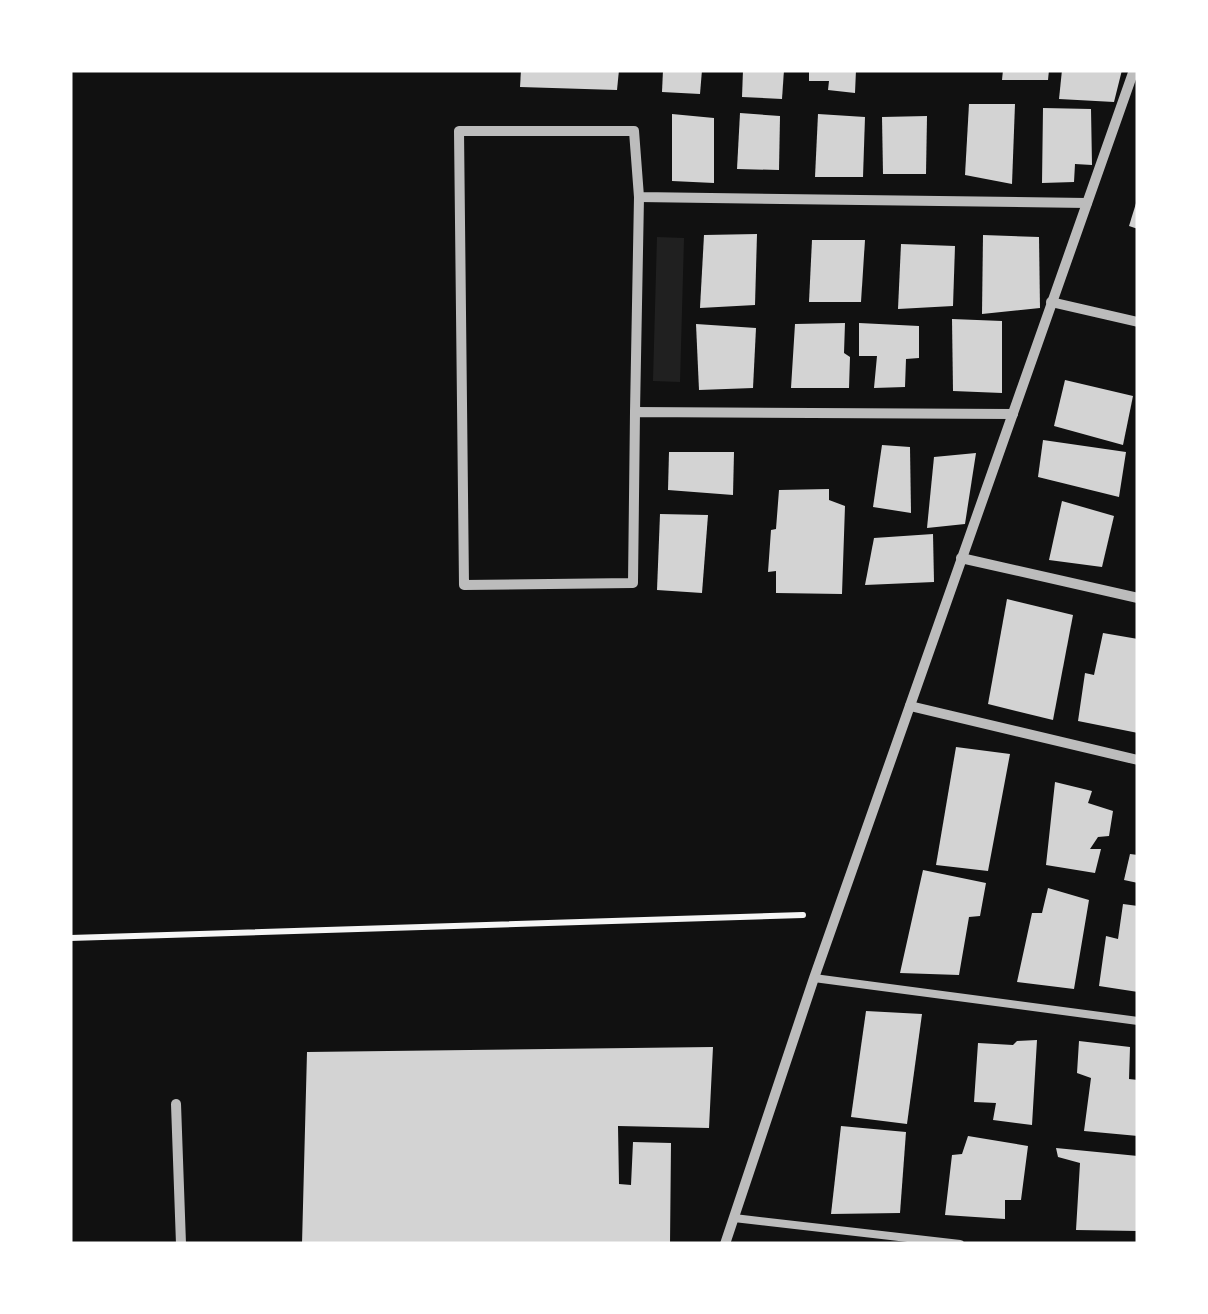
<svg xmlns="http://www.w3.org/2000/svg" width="1208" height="1314" font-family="Montserrat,sans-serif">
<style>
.green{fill:#202020}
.building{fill:#d3d3d3}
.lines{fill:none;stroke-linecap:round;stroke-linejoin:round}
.path{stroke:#f5f5f5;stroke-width:6}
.service{stroke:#bcbcbc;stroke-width:8}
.minor{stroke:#bcbcbc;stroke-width:10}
</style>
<rect width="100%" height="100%" fill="#111"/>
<path class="green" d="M657,237l27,1 -4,144 -27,-1z"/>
<g class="building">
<path d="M521,70h98l-2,20 -97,-3z"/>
<path d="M663,70h39l-2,24 -38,-2z"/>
<path d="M743,70h41l-2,29 -40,-2z"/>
<path d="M809,70h47l-1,23 -27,-3 1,-9h-20z"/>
<path d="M1003,70h46l-1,10h-46z"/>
<path d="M1062,70h60l-8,32 -55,-3z"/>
<path d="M969,104h46l-3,80 -47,-9z"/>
<path d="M1043,108l48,1 1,56 -17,-1 -1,18 -32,1z"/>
<path d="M740,113l40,3 -1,54 -42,-1z"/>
<path d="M672,114l42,4v65l-42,-2z"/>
<path d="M818,114l47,3 -2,60h-48z"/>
<path d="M927,116l-1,58h-43l-1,-57z"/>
<path d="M1137,200h1v29l-9,-3z"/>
<path d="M757,234l-2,71 -55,3 4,-73z"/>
<path d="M983,235l56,2 1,71 -58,6z"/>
<path d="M812,240h53l-4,62h-52z"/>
<path d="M901,244l54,2 -2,60 -55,3z"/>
<path d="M952,319l50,2v72l-49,-2z"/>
<path d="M845,323l-1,30 6,4 -1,31h-58l4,-64z"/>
<path d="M859,323l60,3v32l-13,1 -1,28 -31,1 3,-32h-18z"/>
<path d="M696,324l60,4 -3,60 -54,2z"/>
<path d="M1065,380l68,16 -10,49 -69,-19z"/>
<path d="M1043,440l83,12 -7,45 -81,-20z"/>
<path d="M882,445l28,2 1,66 -38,-6z"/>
<path d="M669,452h65l-1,43 -65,-5z"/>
<path d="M976,453l-11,71 -38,4 7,-71z"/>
<path d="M829,489v11l16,6 -3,88 -66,-1v-22l-8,1 3,-42 5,-1 3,-39z"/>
<path d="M1062,501l52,15 -12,51 -53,-7z"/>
<path d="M660,514l48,1 -6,78 -45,-3z"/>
<path d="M933,534l1,48 -69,3 9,-47z"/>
<path d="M1007,599l66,16 -20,105 -65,-16z"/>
<path d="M1103,633l35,6v94l-60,-12 7,-48 9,2z"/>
<path d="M956,747l54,7 -22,117 -52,-6z"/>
<path d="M1055,782l37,9 -4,12 25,8 -4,25 -11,1 -8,12h11l-6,24 -49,-8z"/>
<path d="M1130,854l8,1v28l-14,-3z"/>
<path d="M923,870l63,13 -6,33 -11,1 -10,58 -59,-2z"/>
<path d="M1048,888l41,12 -15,89 -57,-7 15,-69h10z"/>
<path d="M1123,904l15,2v86l-39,-6 7,-50 12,3z"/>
<path d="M866,1011l56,3 -15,110 -56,-7z"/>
<path d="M1037,1040l-5,85 -39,-5 3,-17 -22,-1 4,-59 35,2 4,-4z"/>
<path d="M1079,1041l51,6 -1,32 9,1v56l-54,-5 7,-53 -14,-5z"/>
<path d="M713,1047l-4,81 -91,-2 1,58 12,1 2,-43 38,1 -1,101h-368l5,-192z"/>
<path d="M841,1126l65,6 -6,81 -69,1z"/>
<path d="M968,1136l60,10 -7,54h-16v19l-60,-4 7,-60 10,-1z"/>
<path d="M1056,1148l82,8v75l-62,-1 4,-67 -22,-6z"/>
</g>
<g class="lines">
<path class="path" d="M70,938l733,-23"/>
<g class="service">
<path d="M814,978l324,43"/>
<path d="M734,1218l226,26"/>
</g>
<g class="minor">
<path d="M1051,302l87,20"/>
<path d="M635,412l4,-215"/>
<path d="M1013,414l-378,-2 -2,171 -169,2 -5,-454h175l5,66 448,6"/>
<path d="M961,558l177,40"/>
<path d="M910,706l228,54"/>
<path d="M176,1104l5,140"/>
<path d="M725,1244l89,-266 320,-908"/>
</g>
</g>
<rect width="1208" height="1314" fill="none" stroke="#ffffff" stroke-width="145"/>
</svg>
